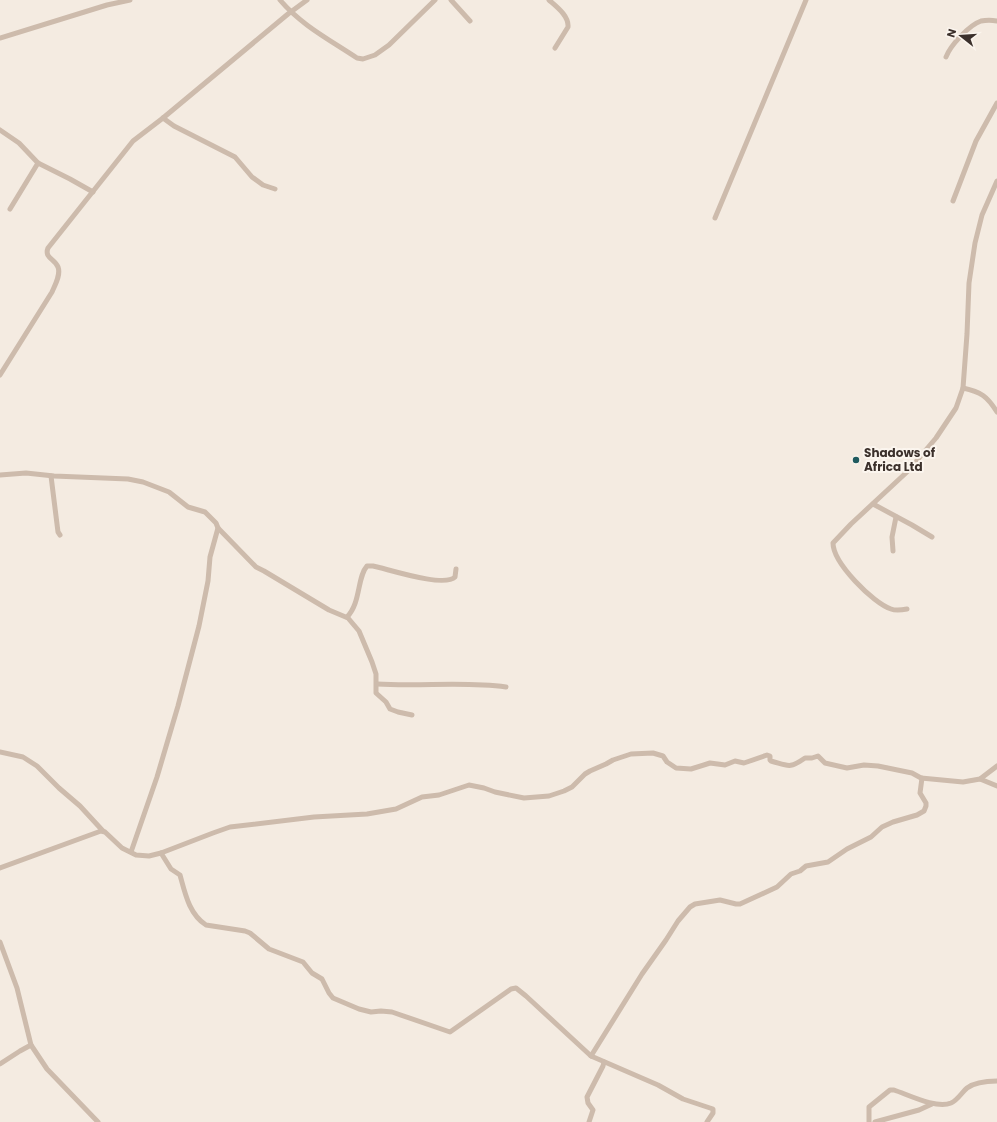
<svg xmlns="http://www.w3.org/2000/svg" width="997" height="1122" font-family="Poppins,sans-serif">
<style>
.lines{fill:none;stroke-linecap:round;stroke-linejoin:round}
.street{stroke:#cdbbac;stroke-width:5}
.poi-dot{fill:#1f5a5e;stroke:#fbf5ee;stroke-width:1.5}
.labels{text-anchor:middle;stroke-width:4;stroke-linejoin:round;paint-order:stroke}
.poi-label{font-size:12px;font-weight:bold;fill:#3b302b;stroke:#fbf5ee;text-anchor:start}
</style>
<rect width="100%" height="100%" fill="#f4ebe1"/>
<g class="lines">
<g class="street">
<path d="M280,0c21,25 50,40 77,58l6,1 12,-4 14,-10 46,-45"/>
<path d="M451,0l19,21"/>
<path d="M549,0c8,7 20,16 19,27l-13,21"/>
<path d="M0,38l107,-33 23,-5"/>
<path d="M946,57c4,-11 23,-32 35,-36 5,-1 11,-1 16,0"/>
<path d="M163,118l11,8 61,31 17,20 11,8 12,4"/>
<path d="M0,130l19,13 19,20 32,16 23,13"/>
<path d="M953,201l23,-60 21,-38"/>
<path d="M10,209l28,-46"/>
<path d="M715,218l91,-218"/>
<path d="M0,375l52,-83c3,-7 9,-17 6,-25 -3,-8 -14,-9 -10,-19l85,-107 30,-23 125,-104 19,-14"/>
<path d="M963,388c18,4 24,8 34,24"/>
<path d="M0,475l26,-2 28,3 74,3 15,3 26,10 19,15 17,5 11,11 2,5 38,39 8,4 65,39 19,8 11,13 13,31 4,12v19l10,9 4,7 8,3 14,3"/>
<path d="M51,476l7,56 2,3"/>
<path d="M873,504l39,21 20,12"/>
<path d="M893,551l-1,-14 4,-20"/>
<path d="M907,609c-5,1 -11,2 -16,0 -18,-6 -58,-46 -58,-66l18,-19 57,-53 28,-33 20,-30 7,-20 4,-54 2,-51 6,-40 7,-28 15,-34"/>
<path d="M347,617c14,-14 10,-40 20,-51h6c15,3 71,22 82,11l1,-8"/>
<path d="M377,684c43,3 86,-3 129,3"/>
<path d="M0,752l23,5 14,9 22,22 21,18 23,25"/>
<path d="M980,779l17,7"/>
<path d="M131,852l26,-75 21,-71 21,-80 9,-45 2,-24 8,-29"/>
<path d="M161,853l10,16 9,6c5,18 9,39 26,50l39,6 5,2 19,16 34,13 9,11 10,6 7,14 4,5 26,11 12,3 10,-1 11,1 58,20 61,-43 5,-1 10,8 65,60 67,29 25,14 30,10v4l-6,9"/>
<path d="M0,868l101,-37 4,1 17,16 14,7 13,1 12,-3 52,-20 17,-6 84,-10 53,-3 29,-5 26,-12 17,-2 30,-10 15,3 11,4 29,6 25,-2 15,-5 8,-4 13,-13 5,-3 16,-7 7,-4 18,-6 22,-1 10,3 4,6 9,6 15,1 19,-6 15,2 10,-4 9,2 23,-8 3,1v4l1,1c18,5 18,8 34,-3h7l6,-2 7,7 22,5 17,-3 14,1 34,7 9,5 42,4 17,-3 17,-13"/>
<path d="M0,942l17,46 14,57 16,24 51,53"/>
<path d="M591,1056l51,-82 24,-34 12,-19 12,-14 5,-3 25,-4 16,4h4l37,-17 14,-13 9,-3 6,-5 22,-4 19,-13 24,-12 11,-10 11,-5 24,-7 7,-4 2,-5v-3l-6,-10 2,-15"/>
<path d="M0,1064l20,-13 11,-6"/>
<path d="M589,1122l4,-12 -5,-7 -1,-6 16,-31 1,-4"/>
<path d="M869,1122v-15l21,-17h4c15,5 42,19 57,13 7,-3 11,-11 16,-15 8,-6 21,-7 30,-7"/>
<path d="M875,1122l44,-12 13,-6"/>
</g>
</g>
<circle class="poi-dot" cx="856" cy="460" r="4"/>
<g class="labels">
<g class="poi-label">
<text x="864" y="457">Shadows of<tspan x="864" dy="14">Africa Ltd</tspan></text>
</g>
</g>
<g transform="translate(961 36) rotate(287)" stroke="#fbf5ee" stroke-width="3" paint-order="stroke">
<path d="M0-3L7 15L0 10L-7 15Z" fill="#3b302b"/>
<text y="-6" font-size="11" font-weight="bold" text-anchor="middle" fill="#3b302b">N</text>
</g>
</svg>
